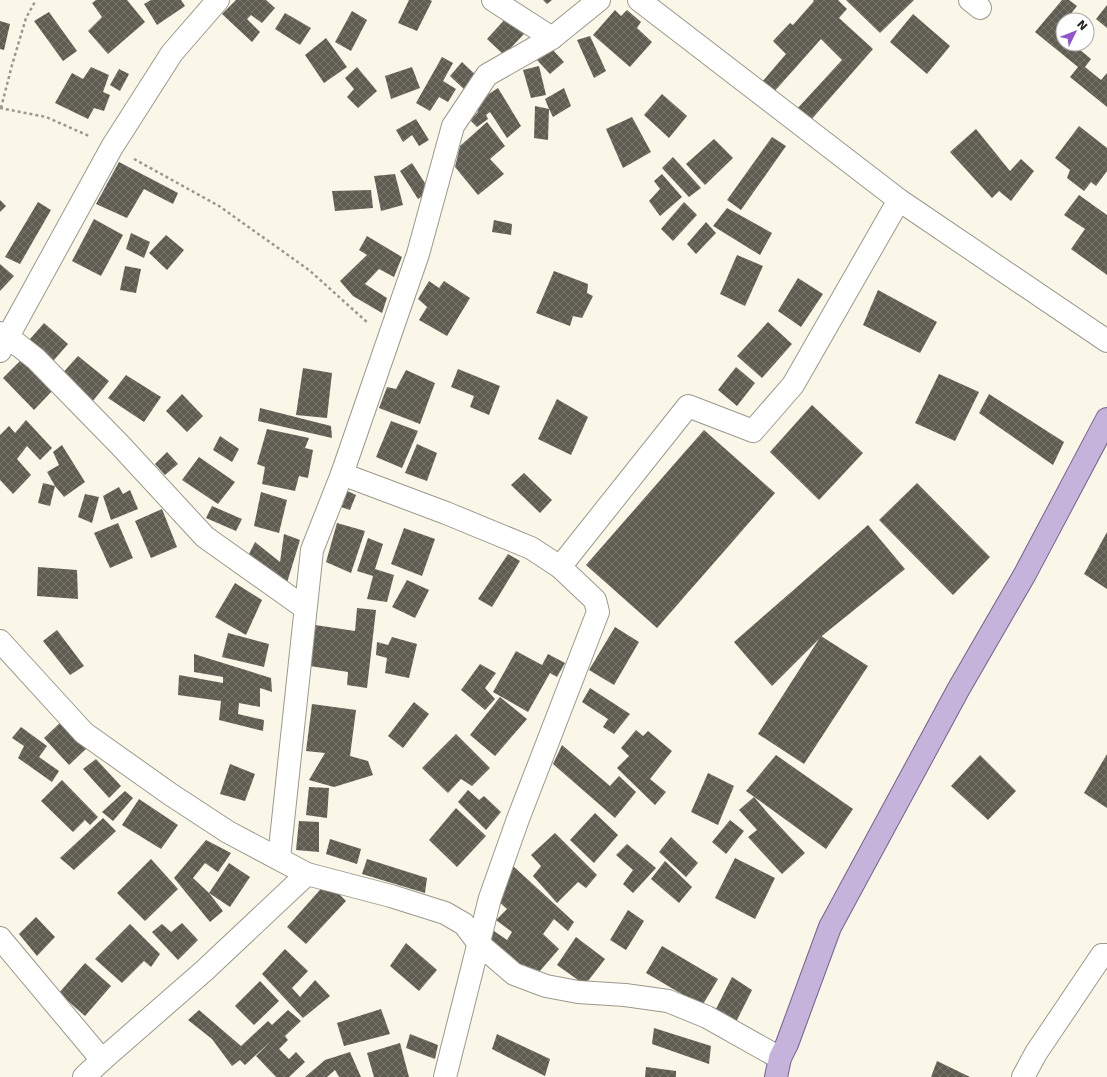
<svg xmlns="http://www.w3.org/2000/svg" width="1107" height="1077" font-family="'DejaVu Sans',sans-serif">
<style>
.building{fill:url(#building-cross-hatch)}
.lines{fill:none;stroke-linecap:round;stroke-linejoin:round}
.minor-casing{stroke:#9b998c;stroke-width:24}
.major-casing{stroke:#74608b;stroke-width:24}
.path{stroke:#9a988e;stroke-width:2.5;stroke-dasharray:3 3;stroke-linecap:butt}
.minor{stroke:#fff;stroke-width:22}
.major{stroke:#c5b3dc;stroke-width:22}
</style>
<defs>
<pattern id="building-cross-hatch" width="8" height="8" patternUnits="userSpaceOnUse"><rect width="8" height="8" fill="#5f5d51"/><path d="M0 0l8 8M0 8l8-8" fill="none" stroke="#77756c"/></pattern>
</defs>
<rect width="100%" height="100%" fill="#faf7e9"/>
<g class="building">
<path d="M96,0h31l18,22 -37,32 -20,-23 14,-14 -10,-14z"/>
<path d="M151,0h30l4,6 -28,19 -13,-21z"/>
<path d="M236,0h30l9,8 -13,15 -11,-8 -4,4 13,13 -8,10 -30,-28z"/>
<path d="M409,0h21l2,1 -15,30 -19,-8z"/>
<path d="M543,0h9l-5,4z"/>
<path d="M813,0h25l9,9 -8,9 34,31 -63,72 -14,-11 46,-50 -21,-21 -48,54 -11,-11 24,-28 -13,-13 17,-18 3,2 21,-24z"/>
<path d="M846,0h68l-34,33z"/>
<path d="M1062,0h7l8,6 -11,14h-3v3l-6,8 6,5v8h10l18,15 -6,8 16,13 6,-7v34l-37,-30 8,-10 -43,-35z"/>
<path d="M1107,5v23l-11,-9z"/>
<path d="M615,10l6,6 6,-6 14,12 -4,6 15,14 -22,25 -37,-32z"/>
<path d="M352,11l15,9 -16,31 -16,-9z"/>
<path d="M49,12l28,39 -14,10 -29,-40z"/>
<path d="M285,13l26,15 -11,17 -25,-16z"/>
<path d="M913,14l37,32 -23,28 -37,-32z"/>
<path d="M506,18l18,16 -20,21 -17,-16z"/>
<path d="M0,21l10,3 -6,26 -4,-1z"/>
<path d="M590,36l16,35 -12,7 -17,-38z"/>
<path d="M326,38l21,29 -23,16 -19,-28z"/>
<path d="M551,48l13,14 -14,12 -13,-14z"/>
<path d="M442,57l11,6 -10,18 13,8 -8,13 -9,-5 -9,14 -14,-8z"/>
<path d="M462,62l17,16 -13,13 -16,-15z"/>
<path d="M539,66l7,29 -15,3 -8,-28z"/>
<path d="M91,67l18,8 -6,17 7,3 -6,16 -10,-3 -6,11 -33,-16 17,-30 11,6z"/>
<path d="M357,67l20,24 -19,17 -11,-11 7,-8 -9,-11z"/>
<path d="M412,67l8,21 -29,11 -6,-23z"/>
<path d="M119,69l10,5 -9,17 -10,-6z"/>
<path d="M498,88l23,38 -14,12 -17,-26 -4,3 2,4 -11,8 -7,-7 8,-8 -4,-7 10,-8z"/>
<path d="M564,88l7,18 -18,11 -4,-8 -1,31 -14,-2 1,-32 14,3 -4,-10z"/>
<path d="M662,94l25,22 -18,22 -25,-23z"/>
<path d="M632,117l19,35 -28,16 -17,-39z"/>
<path d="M416,119l13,21 -10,6 -7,-11 -9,7 -7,-12z"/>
<path d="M487,122l18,24 -15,13 14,15 -26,21 -23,-28 5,-21z"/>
<path d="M1079,126l28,22v23l-11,15 -5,-4 -7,9 -17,-13 3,-8 -15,-12z"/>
<path d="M976,129l34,42 11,-12 13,12 -23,30 -12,-10 -7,7 -42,-46z"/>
<path d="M772,137l14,9 -45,64 -14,-10z"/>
<path d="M714,139l19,19 -28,27 -19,-21z"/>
<path d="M673,157l28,31 -12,9 -27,-29z"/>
<path d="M119,162l59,31 -5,11 -29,-15 -17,29 -31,-14z"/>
<path d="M412,163l18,28 -12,8 -18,-28z"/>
<path d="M395,174l8,31 -22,6 -7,-35z"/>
<path d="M662,174l20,23 -22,19 -11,-15 11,-12 -6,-8z"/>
<path d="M371,190l2,18 -38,3 -3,-20z"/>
<path d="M1079,195l28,20v60l-36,-26 14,-20 -21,-14z"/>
<path d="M0,200l6,6 -6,6z"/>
<path d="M38,202l13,8 -31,54 -15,-7z"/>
<path d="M684,202l13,13 -24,26 -12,-12z"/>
<path d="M727,208l45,25 -12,22 -47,-29z"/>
<path d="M94,219l29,16 -22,41 -29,-15z"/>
<path d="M494,220l18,4 -1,11 -19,-3z"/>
<path d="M706,222l10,11 -20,21 -9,-10z"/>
<path d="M131,233l19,9 -6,16 -18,-9z"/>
<path d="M166,235l18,15 -17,20 -18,-17z"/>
<path d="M367,236l35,21 -8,20 -15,-8 -14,15 22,14 -5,15 -29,-17 -13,-15 27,-26 -8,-5z"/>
<path d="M737,255l26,11 -18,40 -25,-12z"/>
<path d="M0,264l14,12 -14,15z"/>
<path d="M125,266l16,3 -5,24 -16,-3z"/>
<path d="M554,271l34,13 -1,9 6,3 -11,22 -9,-2 -3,10 -34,-13z"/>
<path d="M798,278l25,16 -22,33 -23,-16z"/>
<path d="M429,281l10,7 5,-7 26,17 -23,38 -28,-16 8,-13 -9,-8z"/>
<path d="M878,290l59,32 -17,31 -57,-28z"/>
<path d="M768,322l24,22 -30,34 -25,-22z"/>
<path d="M44,323l24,21 -21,24 -24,-21z"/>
<path d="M78,356l31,25 -17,21 -32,-26z"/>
<path d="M23,358l31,31 -20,21 -31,-32z"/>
<path d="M736,367l19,16 -18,23 -19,-16z"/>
<path d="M303,368l29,5 -5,45 -31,-3z"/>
<path d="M458,369l42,17 -11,29 -19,-8 4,-11 -23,-9z"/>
<path d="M406,370l29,13 -15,41 -41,-16 8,-21 9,2z"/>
<path d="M939,374l40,18 -24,49 -40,-18z"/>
<path d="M126,375l35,22 -17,25 -36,-24z"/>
<path d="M182,394l21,22 -16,16 -21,-21z"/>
<path d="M989,394l75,48 -11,23 -74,-52z"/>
<path d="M557,399l31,18 -17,38 -33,-16z"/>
<path d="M812,405l51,48 -44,47 -49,-48z"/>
<path d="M260,408l71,18 1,12 -74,-17z"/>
<path d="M26,420l26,28 -12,12 -13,-14 -10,13 14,16 -18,19 -13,-14v-45l9,-9 6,7z"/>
<path d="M391,421l27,10 -16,37 -26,-11z"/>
<path d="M267,429l42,9 -4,10 8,2 -5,28 -9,-2 -4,15 -33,-7 3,-17 -8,-3z"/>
<path d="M704,430l71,63 -118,135 -71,-63z"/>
<path d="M220,436l19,13 -7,13 -19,-12z"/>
<path d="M417,444l20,9 -10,28 -22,-8z"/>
<path d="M62,445l23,37 -21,15 -9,-11 -8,-14 12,-7 -6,-13z"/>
<path d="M167,452l11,12 -13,11 -10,-11z"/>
<path d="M199,457l36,25 -17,22 -36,-24z"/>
<path d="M524,473l28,27 -12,13 -29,-28z"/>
<path d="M43,483l12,3 -5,20 -12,-3z"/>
<path d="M917,483l73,74 -37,38 -74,-75z"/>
<path d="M119,487l4,7 7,-4 8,19 -27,11 -8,-24z"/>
<path d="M343,489l13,6 -6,15 -12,-4z"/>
<path d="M261,492l26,8 -8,33 -25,-7z"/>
<path d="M85,494l14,3 -7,26 -14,-6z"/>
<path d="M212,506l30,13 -6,12 -30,-13z"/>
<path d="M162,509l15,38 -26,11 -16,-37z"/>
<path d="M118,523l15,35 -23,10 -16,-35z"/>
<path d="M337,523l28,8 -14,42 -25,-11z"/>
<path d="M868,525l37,44 -82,66 -51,51 -38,-44z"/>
<path d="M404,528l31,11 -13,37 -31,-12z"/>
<path d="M1107,532v57l-23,-15z"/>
<path d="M284,534l16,6 -14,46 -39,-28 8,-16 25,20z"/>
<path d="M368,538l15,6 -8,25 19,6 -7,27 -20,-3 6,-23 -16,-5z"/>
<path d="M508,554l12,7 -28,46 -14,-8z"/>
<path d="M38,567l39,3 1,29 -41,-3z"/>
<path d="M407,580l22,10 -14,28 -23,-11z"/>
<path d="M235,583l27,17 -16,35 -31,-18z"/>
<path d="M357,608l19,2 -9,78 -20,-3 1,-13 -38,-6 5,-41 40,6z"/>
<path d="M615,627l24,15 -25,43 -25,-15z"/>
<path d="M57,630l27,36 -14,9 -27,-34z"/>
<path d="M228,633l41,11 -5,23 -42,-10z"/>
<path d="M821,636l47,30 -64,98 -46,-30z"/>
<path d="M392,637l25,7 -8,34 -24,-5 2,-15 -11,-3 1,-13 11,3z"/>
<path d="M516,651l26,14 6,-11 17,9 -8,14 -7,-4 -22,39 -35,-20z"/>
<path d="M194,654l77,24 1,14 -12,-4v19l-21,-4 -1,11 26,6 -1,11 -44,-11 2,-19 -43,-6 1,-20 44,8v-6l-29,-5z"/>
<path d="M480,664l16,9 -11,15 10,11 -10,11 -24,-20z"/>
<path d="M590,688l40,26 -16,20 -11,-7 5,-8 -26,-17z"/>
<path d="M500,697l27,22 -32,37 -25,-21z"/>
<path d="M414,702l15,12 -26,34 -15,-12z"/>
<path d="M312,704l44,6 -6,46 18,5 5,14 -39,12 -25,-7 16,-27 -19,-2z"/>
<path d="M63,720l25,27 -19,18 -25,-27z"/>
<path d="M21,727l26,19 -8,11 20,14 -7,11 -34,-24 6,-12 -12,-8z"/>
<path d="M636,730l7,6 5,-5 24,20 -22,28 16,13 -11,13 -38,-37 12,-12 -8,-8z"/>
<path d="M456,734l34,34 -18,18 -11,-7 -13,14 -26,-25z"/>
<path d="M562,745l48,41 9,-10 17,16 -21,26 -62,-54z"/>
<path d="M1107,754v54l-23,-15z"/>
<path d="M776,755l77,54 -27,40 -80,-58z"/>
<path d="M980,755l36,36 -28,29 -37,-34z"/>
<path d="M96,759l25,27 -12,12 -26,-29z"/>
<path d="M230,764l25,10 -10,27 -25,-7z"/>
<path d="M708,773l26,13 -16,39 -27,-13z"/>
<path d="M62,780l36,37 -8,8 -5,-5 -12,12 -32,-31z"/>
<path d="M309,787l20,1 -2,30 -21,-3z"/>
<path d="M468,790l11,10 5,-4 17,16 -15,18 -28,-28z"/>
<path d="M125,791l8,7 -20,23 -11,-9z"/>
<path d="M754,797l17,20 34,36 -23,21 -34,-37 9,-7 -18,-20z"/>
<path d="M139,799l39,26 -17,24 -39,-24z"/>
<path d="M456,808l30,28 -29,31 -28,-27z"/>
<path d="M595,813l23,22 -24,28 -24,-23z"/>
<path d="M103,818l13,13 -42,39 -14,-12z"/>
<path d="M730,820l14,11 -18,23 -14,-12z"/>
<path d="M299,821l20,1v30l-23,-2z"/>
<path d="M555,833l42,42 -11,13 -8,-6 -21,21 -24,-27 8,-10 -10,-11z"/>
<path d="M671,837l27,26 -12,14 -27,-25z"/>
<path d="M330,839l31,10 -4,15 -31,-10z"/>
<path d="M206,840l25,13 -13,19 -13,-9 -12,15 16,15 14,18 -13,11 -36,-44z"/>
<path d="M627,844l29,24 -23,25 -10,-9 10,-14 -17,-15z"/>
<path d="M735,858l40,20 -20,41 -40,-21z"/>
<path d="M151,859l27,30 -33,32 -28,-28z"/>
<path d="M367,859l60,19 -2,15 -63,-19z"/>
<path d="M665,861l27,26 -13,16 -28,-24z"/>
<path d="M229,863l21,14 -20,30 -21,-14z"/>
<path d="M512,865l62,57 -6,9 -14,-12 -11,15 16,15 -27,31 -43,-40 5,-9 13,9 5,-8 -16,-12 11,-11 -10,-9z"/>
<path d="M327,882l19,19 -40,43 -19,-17z"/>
<path d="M628,910l16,11 -18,29 -16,-10z"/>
<path d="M36,917l19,20 -18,19 -18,-22z"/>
<path d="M182,923l16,17 -20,20 -26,-28 10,-8 9,8z"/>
<path d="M130,924l30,30 -9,13 -7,-6 -22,22 -27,-24z"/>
<path d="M576,937l29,22 -20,26 -28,-20z"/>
<path d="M406,943l31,27 -18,21 -29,-25z"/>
<path d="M662,946l56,33 -16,27 -56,-33z"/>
<path d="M285,949l23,22 -16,17 8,9 15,-17 15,16 -27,22 -41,-44z"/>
<path d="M85,963l26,23 -26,30 -26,-23z"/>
<path d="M732,977l20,13 -16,32 -20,-13z"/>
<path d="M260,981l19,20 -25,24 -19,-19z"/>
<path d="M381,1009l9,25 -46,12 -7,-23z"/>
<path d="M199,1010l42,36 27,-25 4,4 16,-15 13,11 -16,15 3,4 -9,9 10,10 7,-7 9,10 -16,15h-13l-20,-21 15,-15 -26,24 -5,-5 -8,6 -20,-27 -24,-19z"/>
<path d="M654,1028l57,18 -2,18 -57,-20z"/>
<path d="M410,1034l28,11 -3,14 -29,-11z"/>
<path d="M497,1034l53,25 -5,17 -53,-27z"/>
<path d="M400,1043l9,34h-35l-7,-24z"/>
<path d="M350,1052l11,25h-22l-4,-7 -8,7h-22l20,-17z"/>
<path d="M937,1061l33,16h-39z"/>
<path d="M646,1067l30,4v6h-31z"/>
</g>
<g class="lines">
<defs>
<g id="minor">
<path d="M493,0l59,38"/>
<path d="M639,0l260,200 208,141"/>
<path d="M970,0l10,8"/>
<path d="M0,333l8,4 28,22 84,86 85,92 100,71"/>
<path d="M0,351l112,-204 60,-94 46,-53"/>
<path d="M342,474l104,39 85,35 29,19 35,33 3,12 -80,207 -28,79 -45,179"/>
<path d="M560,567l128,-161 65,25 40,-46 106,-185"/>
<path d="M0,641l84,92 86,61 58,38 79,42 84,22 54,17 19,11 15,20 35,30 32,12 32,6 47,3 43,6 39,16 73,41"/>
<path d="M279,858l33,-308 30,-76 76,-220 35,-128 34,-51 65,-37 47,-38"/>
<path d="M0,938l102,122"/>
<path d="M84,1077l18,-17 103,-90 102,-96"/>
<path d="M1023,1077l13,-24 66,-98h5"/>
</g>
<path id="major" d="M776,1077l4,-19 7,-14 43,-117 128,-237 67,-116 82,-155"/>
</defs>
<use href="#minor" class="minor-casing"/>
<use href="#major" class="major-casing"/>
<g class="path">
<path d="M0,108l46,9 43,19"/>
<path d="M1,108l11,-43 14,-47 10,-18"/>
<path d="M134,159l85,47 90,64 59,53"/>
</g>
<use href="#minor" class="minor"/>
<use href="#major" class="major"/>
</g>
<g transform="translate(1075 32) rotate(47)"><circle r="19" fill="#ffffff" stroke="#a8a7a5"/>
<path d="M0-3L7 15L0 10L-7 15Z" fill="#9156cd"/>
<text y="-6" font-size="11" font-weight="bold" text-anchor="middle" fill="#25241f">N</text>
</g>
</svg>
